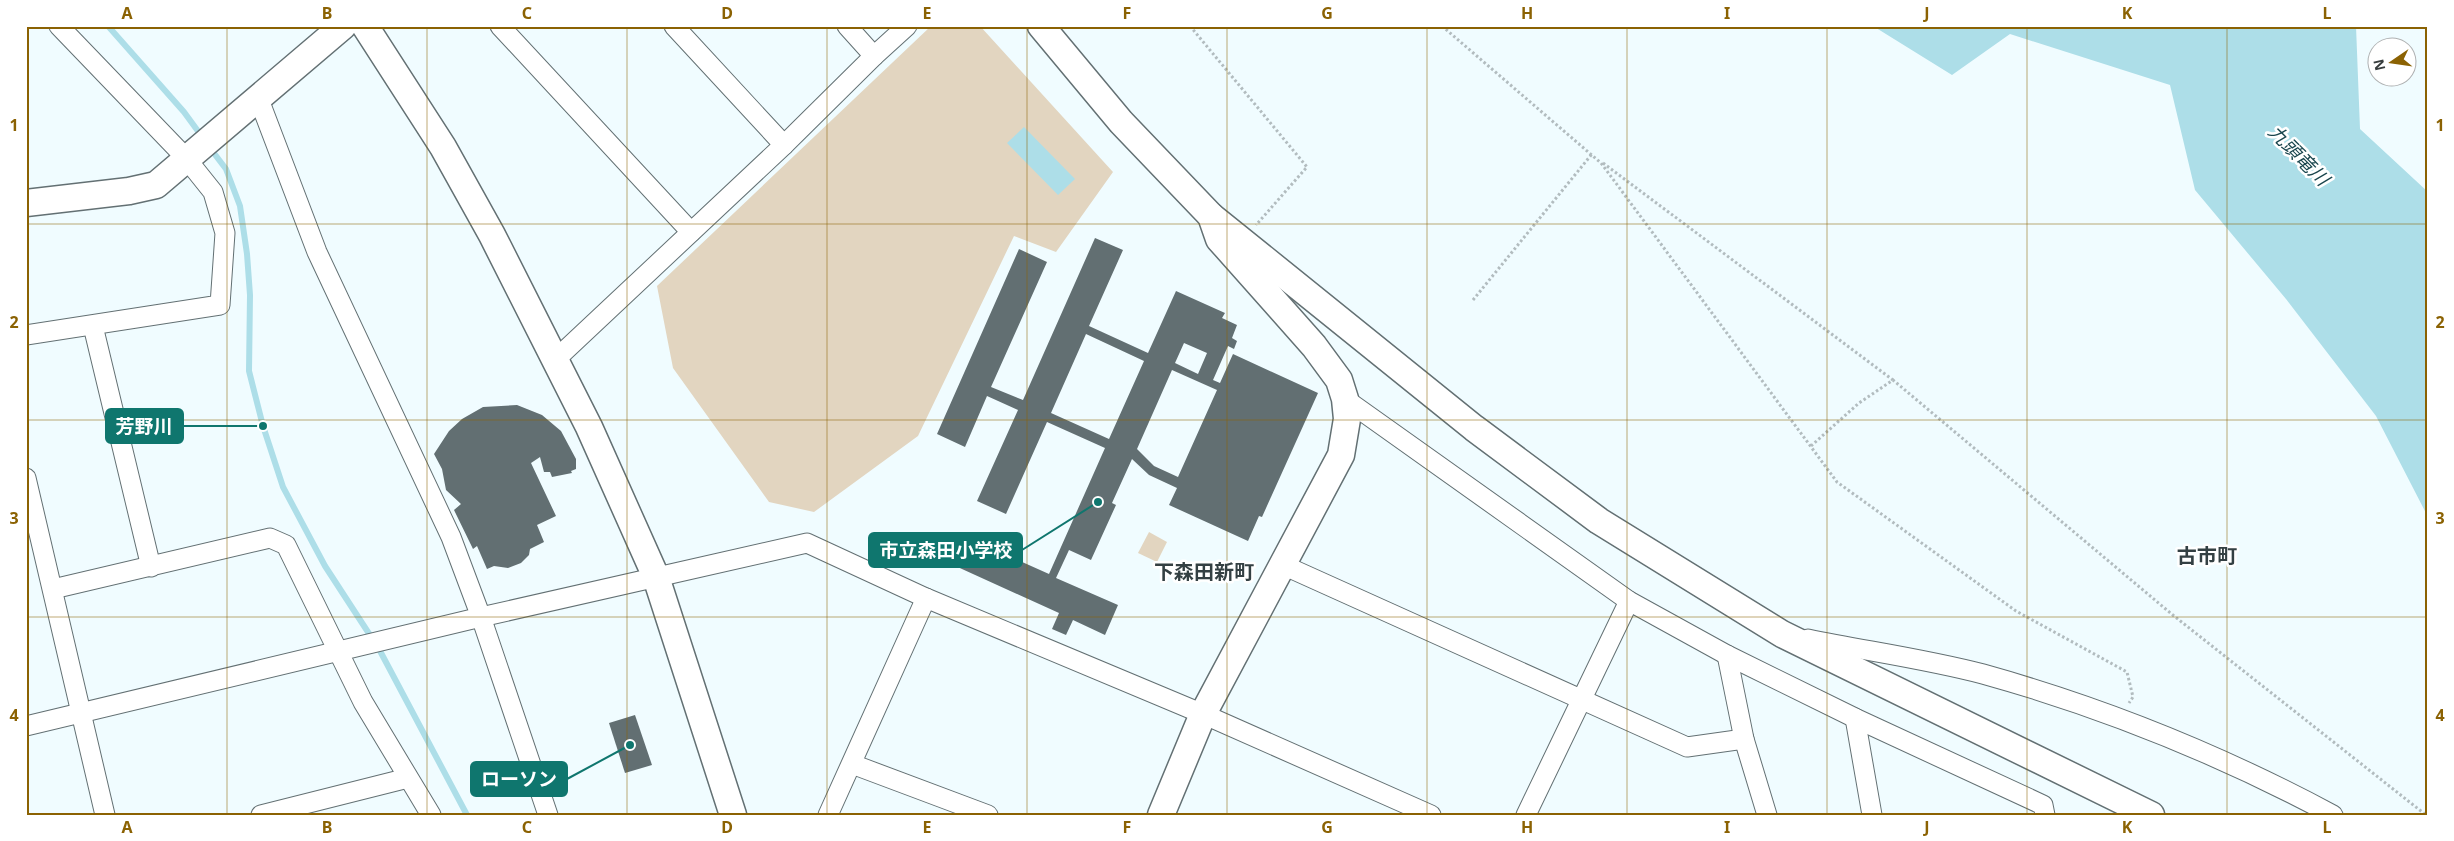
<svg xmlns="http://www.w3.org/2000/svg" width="2454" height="841" font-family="'Noto Sans','Noto Sans JP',sans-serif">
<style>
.green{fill:#e2d5c0}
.water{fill:#addee8}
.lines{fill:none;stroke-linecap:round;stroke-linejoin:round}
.stream{stroke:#addee8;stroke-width:6}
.building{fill:#626f72;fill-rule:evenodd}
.street-casing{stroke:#637073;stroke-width:21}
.secondary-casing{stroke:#637073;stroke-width:29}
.path{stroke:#b2bcbf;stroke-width:3;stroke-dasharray:2.5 2.5;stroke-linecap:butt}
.street{stroke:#fff;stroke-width:19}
.secondary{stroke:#fff;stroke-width:26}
.grid{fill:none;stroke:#8b6203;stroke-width:1;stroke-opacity:0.55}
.labels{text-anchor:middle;stroke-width:5;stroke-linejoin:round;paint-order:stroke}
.water-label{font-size:19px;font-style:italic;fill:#19454d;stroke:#fff}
.quarter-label{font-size:20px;font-weight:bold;fill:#344043;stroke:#fff}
.leader{fill:none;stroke:#0f766e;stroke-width:2}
.callout-dot{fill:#0f766e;stroke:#fff;stroke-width:2}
.callout{fill:#0f766e;stroke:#0f766e;stroke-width:2}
.callout-label{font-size:19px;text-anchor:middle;font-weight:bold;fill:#fff}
.neatline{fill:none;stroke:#8b6203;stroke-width:2}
.grid-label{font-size:16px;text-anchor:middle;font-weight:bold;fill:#8b6203}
</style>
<rect width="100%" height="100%" fill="#f0fcff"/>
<g class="green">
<path d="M931,26h49l133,146 -57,80 -42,-16 -96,200 -104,76 -45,-10 -96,-134 -16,-82z"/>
<path d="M1149,532l18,10 -10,20 -19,-9z"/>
</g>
<g class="water">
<path d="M1873,26h483l4,103 68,63v325l-52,-101 -90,-117 -91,-109 -25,-105 -160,-51 -58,41z"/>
<path d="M1024,127l51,52 -17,16 -51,-52z"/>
</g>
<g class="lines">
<g class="stream">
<path d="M108,26l76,86 19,26"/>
<path d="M210,148l16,21 14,37 7,48 3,41 -1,76 14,55 20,61 42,79 54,83 88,166"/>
</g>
</g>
<g class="building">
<path d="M1095,238l28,12 -34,76 59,27 28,-62 49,22 -3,5 15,7 -5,13 5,3 -3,8 -6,-3 -15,34 7,3 13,-29 85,39 -56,124 -3,-1 -11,25 -79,-36 8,-17 -28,-13 -17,-16 -20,44 4,2 -25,55 -22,-10 -13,28 62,27 -13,30 -32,-15 -7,15 -14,-6 7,-16 -108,-49 13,-28 85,38 56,-126 -58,-26 -41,92 -29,-13 41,-91 -31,-14 -22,51 -28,-13 82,-185 28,13 -56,125 32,13zM1086,334l58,27 -35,78 -58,-26zM1184,343l23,10 -9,21 -23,-11zM1172,370l45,20 -39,87 -24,-11 -17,-17z"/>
<path d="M517,405l25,10 19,16 15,28v10l-5,2 1,2 -20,4 -2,-5h-6l-4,-15 -9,6 25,53 -19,9 7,17 -14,7 -1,6 -8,8 -13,5 -14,-2 -7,3 -10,-23 -4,3 -19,-39 7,-6 -15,-14 -4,-21 -8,-15 15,-23 13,-12 21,-12z"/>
<path d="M635,715l17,50 -27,8 -16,-50z"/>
</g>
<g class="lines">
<defs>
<g id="street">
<path d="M500,26l191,206"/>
<path d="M674,26l110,119"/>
<path d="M874,56l33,-30"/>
<path d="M258,97l59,155 134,285 30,80 67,198"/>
<path d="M93,326l58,241"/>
<path d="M26,335l194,-30 5,-72 -12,-41 -28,-35 -126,-131"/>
<path d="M556,359l228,-214 90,-89 -27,-30"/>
<path d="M1345,399l284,202 98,54 128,63 188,87 2,10"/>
<path d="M26,478l79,337"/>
<path d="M1283,565l404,182 57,-8"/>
<path d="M53,589l217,-51 16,7 77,157 68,113"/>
<path d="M1808,639c58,12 118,20 175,35 122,34 238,81 350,141"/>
<path d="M1727,655l17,84 23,76"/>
<path d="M1855,718l17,97"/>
<path d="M26,726l455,-109 326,-74 119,55 277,116 228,101"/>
<path d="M852,764l136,51"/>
<path d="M261,815l147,-37"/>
<path d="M828,815l98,-217"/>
<path d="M1526,815l103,-214"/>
</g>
<g id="secondary">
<path d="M365,26l78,121 49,88 97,192 67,150 77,238"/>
<path d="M1041,26l80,96 90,94 8,23 95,107 25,34 6,19 2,20 -6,36 -138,259 -42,101"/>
<path d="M26,203l103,-12 27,-6 187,-159"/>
<path d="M1211,216l263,212 125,93 183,113 369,181"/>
</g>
</defs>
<use href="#street" class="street-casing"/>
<use href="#secondary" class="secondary-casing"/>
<g class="path">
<path d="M1190,26l117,141 -51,58"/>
<path d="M1442,26l159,137 236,319 179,129 111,61 6,25 -4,6"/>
<path d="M1603,163l290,217"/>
<path d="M1473,300l119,-146"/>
<path d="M1811,446l48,-43 34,-23 281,236 252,199"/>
</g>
<use href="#street" class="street"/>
<use href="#secondary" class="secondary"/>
</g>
<path class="grid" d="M227,26v789M427,26v789M627,26v789M827,26v789M1027,26v789M1227,26v789M1427,26v789M1627,26v789M1827,26v789M2027,26v789M2227,26v789M26,224h2402M26,420h2402M26,617h2402"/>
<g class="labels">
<g class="water-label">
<text transform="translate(2299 155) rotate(45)" y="7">九頭竜川</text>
</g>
<g class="quarter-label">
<text x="2207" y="563">古市町</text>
<text x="1204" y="579">下森田新町</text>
</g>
</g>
<path class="leader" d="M263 426L183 426M1098 502L1022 550M630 745L567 779"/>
<g class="callout-dot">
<circle cx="263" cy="426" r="5"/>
<circle cx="1098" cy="502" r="5"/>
<circle cx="630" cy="745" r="5"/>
</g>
<g class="callout">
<rect x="106" y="409" width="77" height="34" rx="5"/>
<rect x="869" y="533" width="153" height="34" rx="5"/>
<rect x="471" y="762" width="96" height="34" rx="5"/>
</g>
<g class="callout-label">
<text x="144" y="433">芳野川</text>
<text x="946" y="557">市立森田小学校</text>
<text x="519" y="786">ローソン</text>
</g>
<rect width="2454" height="841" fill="none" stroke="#ffffff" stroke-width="55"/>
<g transform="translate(2392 62) rotate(257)"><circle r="24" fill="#ffffff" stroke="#afb1b2"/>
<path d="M0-4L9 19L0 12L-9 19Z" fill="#8b6203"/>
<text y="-8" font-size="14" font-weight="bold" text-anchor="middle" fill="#373d3e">N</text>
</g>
<rect x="28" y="28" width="2398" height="786" class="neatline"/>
<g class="grid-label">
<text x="127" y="19">A</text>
<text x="327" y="19">B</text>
<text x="527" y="19">C</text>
<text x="727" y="19">D</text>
<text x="927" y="19">E</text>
<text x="1127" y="19">F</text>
<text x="1327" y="19">G</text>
<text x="1527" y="19">H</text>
<text x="1727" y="19">I</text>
<text x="1927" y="19">J</text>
<text x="2127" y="19">K</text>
<text x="2327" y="19">L</text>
<text x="14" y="131">1</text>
<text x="2440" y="131">1</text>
<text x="14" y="328">2</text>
<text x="2440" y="328">2</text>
<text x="14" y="524">3</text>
<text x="2440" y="524">3</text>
<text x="14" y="721">4</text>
<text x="2440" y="721">4</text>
<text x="127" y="833">A</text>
<text x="327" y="833">B</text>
<text x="527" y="833">C</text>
<text x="727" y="833">D</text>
<text x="927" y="833">E</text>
<text x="1127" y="833">F</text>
<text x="1327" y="833">G</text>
<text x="1527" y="833">H</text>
<text x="1727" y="833">I</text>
<text x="1927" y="833">J</text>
<text x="2127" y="833">K</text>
<text x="2327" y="833">L</text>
</g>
</svg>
